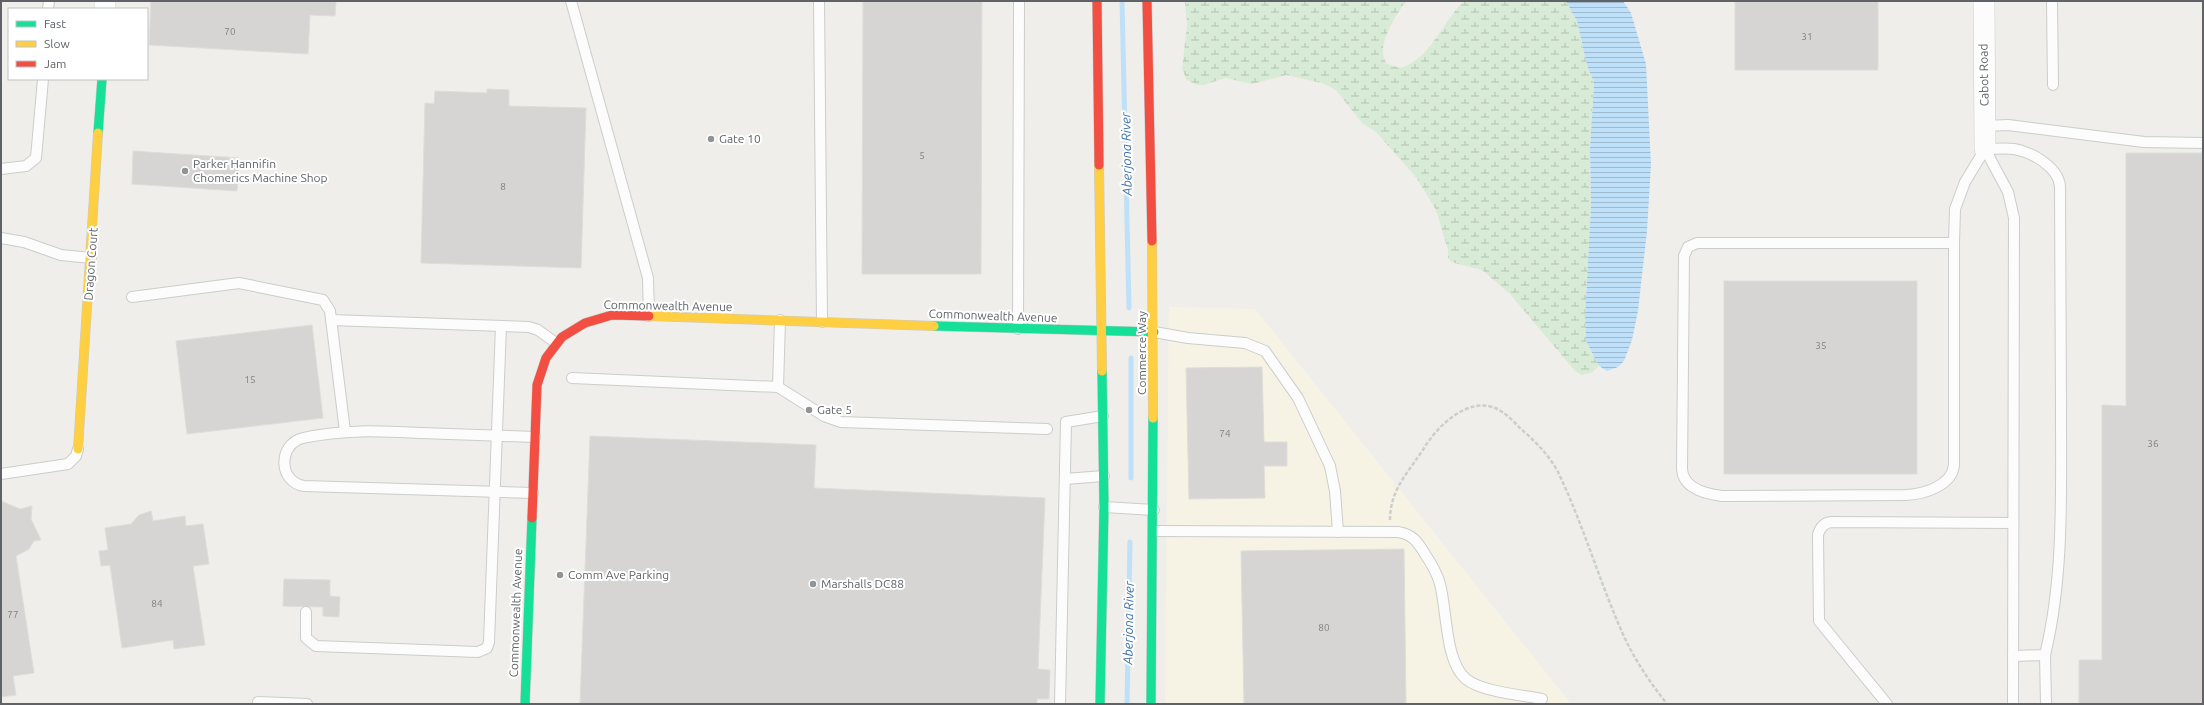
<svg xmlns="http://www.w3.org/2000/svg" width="2204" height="705" font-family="Ubuntu,sans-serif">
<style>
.commercial{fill:#f7f3e4}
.wetland{fill:url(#wetland-marsh)}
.water{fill:url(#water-rules)}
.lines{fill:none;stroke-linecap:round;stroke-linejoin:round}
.stream{stroke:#bfe0f9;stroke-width:5}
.building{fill:#d6d5d3;stroke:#deddd9}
.lane-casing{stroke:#cbcccc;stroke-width:12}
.street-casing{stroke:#cbcccc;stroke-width:22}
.fast-casing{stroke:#cacacb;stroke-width:10}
.slow-casing{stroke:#cacacb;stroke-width:10}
.jam-casing{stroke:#cacacb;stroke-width:10}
.path{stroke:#cacfcc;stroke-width:2.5;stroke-dasharray:4 2;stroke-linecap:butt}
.lane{stroke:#fdfcfc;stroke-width:10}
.street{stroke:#fdfcfc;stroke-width:21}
.fast{stroke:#16e098;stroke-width:9}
.slow{stroke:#ffcf43;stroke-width:9}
.jam{stroke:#f24e42;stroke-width:9}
.poi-dot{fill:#919496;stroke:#fff;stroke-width:1.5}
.labels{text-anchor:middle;stroke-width:4;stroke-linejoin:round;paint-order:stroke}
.number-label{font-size:10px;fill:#7e8184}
.street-label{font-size:12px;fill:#5f6368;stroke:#fff}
.poi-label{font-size:12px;fill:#5f6368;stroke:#fff;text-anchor:start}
.water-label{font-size:13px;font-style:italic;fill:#4174aa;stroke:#fff}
</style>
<defs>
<pattern id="wetland-marsh" width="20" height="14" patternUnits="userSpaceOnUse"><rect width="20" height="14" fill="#d8ebd6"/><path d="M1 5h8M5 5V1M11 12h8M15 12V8" fill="none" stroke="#b2c2b1"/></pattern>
<pattern id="water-rules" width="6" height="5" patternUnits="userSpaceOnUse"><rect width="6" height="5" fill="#bfe0f9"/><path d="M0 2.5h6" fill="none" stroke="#9eb9cd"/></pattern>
</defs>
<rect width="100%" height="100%" fill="#efeeea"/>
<path class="commercial" d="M1169,307l86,2 316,395h-406z"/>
<path class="wetland" d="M1185,1h221c-10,14 -32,47 -19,63l13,4c30,-8 43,-47 64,-67h102l11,20 10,44 7,18 -4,66 1,57 -6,111 1,24 13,25 -8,7 -10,2 -6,-4 -65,-77 -28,-24 -31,-8 -3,-4v-8l-12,-40 -20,-33 -40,-45 -14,-9 -26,-33 -14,-7 -36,-8 -34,9 -27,-6 -21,7h-7l-10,-5 -5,-11 5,-44z"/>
<path class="water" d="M1566,1h57l8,12 15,51 5,101 -4,66 -9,80 -6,29 -8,21 -6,6 -11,4 -8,-5 -13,-25 -1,-24 6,-111 -1,-57 4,-66 -7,-18 -10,-44z"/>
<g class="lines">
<g class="stream">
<path d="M1122,1l7,307"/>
<path d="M1131,358v120"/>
<path d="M1127,704l3,-162"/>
</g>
</g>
<g class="building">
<path d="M151,1h185l-1,15 -25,-1 -2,39 -159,-9z"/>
<path d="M863,1h119l-1,273h-119z"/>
<rect x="1735" y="1" width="143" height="69"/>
<path d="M487,89l22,1v16l77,2 -5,160 -160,-5 4,-160 9,1 1,-13 52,2z"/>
<path d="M133,151l106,7 -2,33 -105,-7z"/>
<path d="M2126,153h77v551h-124v-44h23v-255l24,1z"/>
<rect x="1724" y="281" width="193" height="193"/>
<path d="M312,325l11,93 -136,16 -11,-93z"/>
<path d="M1262,367l2,75h23v24h-23l1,32 -76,1 -3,-131z"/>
<path d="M590,436l226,9 -2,43 231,10 -7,171 12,1 -1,29h-12v5h-457z"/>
<path d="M1,501l19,8 12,-3 -1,13 10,21 -7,1 -5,8 -13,7 18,117 -21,3 3,19 -15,2z"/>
<path d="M151,511l2,10 32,-5 1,10 17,-2 6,40 -16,2 12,79 -31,4 -1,-9 -51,8 -12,-83 -9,1 -2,-15 9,-1 -3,-22 26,-4 8,-9z"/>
<path d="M1404,549l2,155h-162l-3,-153z"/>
<path d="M284,579l46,1v16l10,1 -1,20 -16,-1v-9l-40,-1z"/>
</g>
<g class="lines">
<defs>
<g id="lane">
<path d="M571,1l77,277 1,38"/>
<path d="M819,1l3,321"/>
<path d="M2052,1l1,84"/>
<path d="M48,9l1,-8"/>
<path d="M1985,126l23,-1 136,17 59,1"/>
<path d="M1985,149c9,0 19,-1 29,0 18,3 44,18 46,37 1,76 1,152 1,227 0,80 3,164 -16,242l-32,1"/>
<path d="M1985,149l23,43 6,26 -1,486"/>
<path d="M1,169l25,-3 10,-8 7,-79"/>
<path d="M1,238l23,4 37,13 30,3"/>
<path d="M1954,243v222c-2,21 -30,29 -48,30l-184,1c-16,-2 -39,-7 -40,-27l2,-213 4,-9 9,-4h257l1,-34 10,-27 20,-33"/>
<path d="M132,297l107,-14 84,17 7,11 15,120"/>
<path d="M331,320l198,7 9,3 18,13"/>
<path d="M1018,329l1,-328"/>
<path d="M1154,332l34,6 57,5 20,8 33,47 32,68 5,25 3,41"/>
<path d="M572,378l206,9 2,-67"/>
<path d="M778,387l46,29 17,6 206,7"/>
<path d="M1,474l67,-10 8,-8 2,-7"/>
<path d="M1065,479l39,-3"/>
<path d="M533,493l-229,-7c-26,-4 -26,-42 -1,-48 40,-9 78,-7 118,-5 38,1 76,3 114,4"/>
<path d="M1104,507l50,3"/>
<path d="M1154,531l244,1c14,2 20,10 27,22 6,9 12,19 15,30 7,26 5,78 26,95 16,13 56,16 76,20"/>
<path d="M306,612v26l10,8 162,6 9,-4 2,-6 12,-316"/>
<path d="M2045,655l1,49"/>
<path d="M258,702l49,2"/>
<path d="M1060,704l6,-282 37,-6"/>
<path d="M1887,704l-68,-83 -1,-86c2,-8 6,-12 13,-13l182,1"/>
</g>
<g id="street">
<path d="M1984,1l1,148"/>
<path d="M105,9v-8"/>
</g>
<g id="fast">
<path d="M98,133l4,-54"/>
<path d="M934,326l220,6"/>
<path d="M525,704l7,-186"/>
<path d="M1100,704l4,-197 -2,-136"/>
<path d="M1151,704l2,-286"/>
</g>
<g id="slow">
<path d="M1099,165l3,206"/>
<path d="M1152,241l1,177"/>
<path d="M649,316l285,10"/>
<path d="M78,449l20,-316"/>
</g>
<g id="jam">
<path d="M1097,1l2,164"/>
<path d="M1147,1l5,240"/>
<path d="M532,518l5,-133 9,-27 16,-21 23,-14 27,-8 37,1"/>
</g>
</defs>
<use href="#lane" class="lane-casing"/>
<use href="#street" class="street-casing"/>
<use href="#fast" class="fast-casing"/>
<use href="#slow" class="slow-casing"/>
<use href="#jam" class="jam-casing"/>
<path class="path" d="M1390,520c0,-32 20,-49 36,-75 13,-20 42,-48 69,-37 10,4 18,13 26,21 14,12 28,26 37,43 25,52 41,108 64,160 12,27 27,49 45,72"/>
<use href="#lane" class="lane"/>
<use href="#street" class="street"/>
<use href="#fast" class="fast"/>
<use href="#slow" class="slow"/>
<use href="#jam" class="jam"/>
</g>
<g class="poi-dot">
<circle cx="711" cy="139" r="4"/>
<circle cx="185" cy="171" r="4"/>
<circle cx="809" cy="410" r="4"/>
<circle cx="560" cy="575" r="4"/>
<circle cx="813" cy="584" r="4"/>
</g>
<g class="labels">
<g class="number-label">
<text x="230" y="35">70</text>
<text x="1807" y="40">31</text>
<text x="922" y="159">5</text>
<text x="503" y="190">8</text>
<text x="1821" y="349">35</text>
<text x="250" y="383">15</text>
<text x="1225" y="437">74</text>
<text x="2153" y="447">36</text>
<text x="157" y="607">84</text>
<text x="13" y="618">77</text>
<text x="1324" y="631">80</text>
</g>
<g class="street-label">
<text transform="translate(1984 75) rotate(-91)" y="4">Cabot Road</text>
<text transform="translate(91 264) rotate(-86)" y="4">Dragon Court</text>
<text transform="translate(668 306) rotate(1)" y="4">Commonwealth Avenue</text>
<text transform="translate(993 316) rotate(2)" y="4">Commonwealth Avenue</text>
<text transform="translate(1142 353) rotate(-90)" y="4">Commerce Way</text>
<text transform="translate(516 613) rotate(-88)" y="4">Commonwealth Avenue</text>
</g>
<g class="poi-label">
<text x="719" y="143">Gate 10</text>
<text x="193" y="168">Parker Hannifin<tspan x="193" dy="14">Chomerics Machine Shop</tspan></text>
<text x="817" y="414">Gate 5</text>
<text x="568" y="579">Comm Ave Parking</text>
<text x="821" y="588">Marshalls DC88</text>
</g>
<g class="water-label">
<text transform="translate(1126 154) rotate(-91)" y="5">Aberjona River</text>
<text transform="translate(1128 623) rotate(-89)" y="5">Aberjona River</text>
</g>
</g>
<rect width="2204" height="705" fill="none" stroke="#5f6368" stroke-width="4"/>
<rect x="8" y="8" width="140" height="72" fill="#ffffff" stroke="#bfc1c3"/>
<rect x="16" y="21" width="20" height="6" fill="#16e098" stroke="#bfc1c3"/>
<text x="44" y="28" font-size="12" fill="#5f6368">Fast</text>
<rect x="16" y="41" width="20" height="6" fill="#ffcf43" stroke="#bfc1c3"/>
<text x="44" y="48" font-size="12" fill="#5f6368">Slow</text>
<rect x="16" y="61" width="20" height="6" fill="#f24e42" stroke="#bfc1c3"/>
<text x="44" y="68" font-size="12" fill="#5f6368">Jam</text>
</svg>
